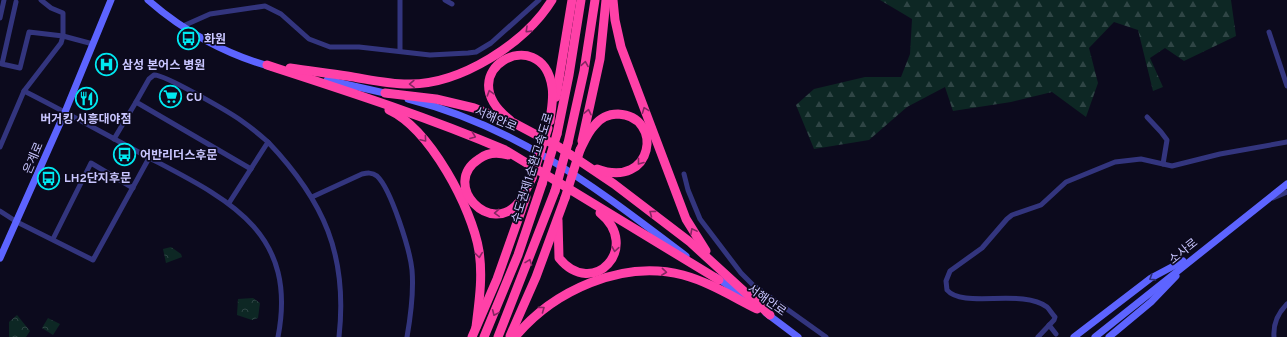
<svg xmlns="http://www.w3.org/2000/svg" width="1287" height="337" font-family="Overpass,'Noto Sans KR',sans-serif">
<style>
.forest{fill:url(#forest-firs)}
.park{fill:url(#park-crowns)}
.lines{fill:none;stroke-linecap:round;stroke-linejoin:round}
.street{stroke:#33357e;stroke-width:5}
.secondary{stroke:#5d64ff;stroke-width:7}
.highway{stroke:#ff41a8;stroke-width:9}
.highway-bridge{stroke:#ff41a8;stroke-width:9}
.oneway{stroke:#862662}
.oneway2{stroke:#2c2e77}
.labels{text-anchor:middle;stroke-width:3.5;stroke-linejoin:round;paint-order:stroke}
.poi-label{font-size:12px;font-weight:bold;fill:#c9c6ff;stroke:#0c0a1d;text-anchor:start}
.street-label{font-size:12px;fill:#c9c6ff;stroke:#0c0a1d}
</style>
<defs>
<pattern id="forest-firs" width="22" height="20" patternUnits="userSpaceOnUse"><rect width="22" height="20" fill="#0d2724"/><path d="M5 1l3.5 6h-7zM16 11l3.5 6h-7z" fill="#2f4545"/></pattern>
<pattern id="park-crowns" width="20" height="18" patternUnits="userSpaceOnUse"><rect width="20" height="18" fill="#0d2724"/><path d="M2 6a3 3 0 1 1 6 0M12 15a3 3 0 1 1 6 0" fill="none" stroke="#2f4545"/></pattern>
</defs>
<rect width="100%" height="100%" fill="#0c0a1d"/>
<path class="forest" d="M880,0h351l5,36 -52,25 -19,-13 -15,10 13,29 -10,4 -15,-61 -24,-8 -25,26 9,35 -12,34 -34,-25 -41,10 -58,9 -8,-24 -38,20 -38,33 -55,9 -18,-44 18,-16 51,-12h36l9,-23 2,-35z"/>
<g class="park">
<path d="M171,247l10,7 1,3 -16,6 -3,-14z"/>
<path d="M253,298l7,5 -2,15 -6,2 -15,-5 1,-16z"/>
<path d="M17,315l13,16 -4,6h-17v-15z"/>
<path d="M48,318l12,6 -7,11 -11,-7z"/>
</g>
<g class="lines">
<g class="street">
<path d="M400,0v51"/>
<path d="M445,0l7,4"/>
<path d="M16,2l-14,62 18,4 9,-36 34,4 30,8"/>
<path d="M0,18l4,-18"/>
<path d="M183,26l27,-12 55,-8 16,8 28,25 21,8h29l71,8 38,-2 8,-1 15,-9 48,-43"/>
<path d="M1269,32l18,54"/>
<path d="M24,91c40,20 79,42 118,63 81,43 157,74 136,183"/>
<path d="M1147,117l14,15 6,8 -4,24"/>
<path d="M114,139l22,-37"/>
<path d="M0,147l24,-56 37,-48 2,-7v-23l-12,-5 -10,-8"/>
<path d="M251,169l-115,-67 13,-23 5,-4c10,-1 73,36 85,44 10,7 20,15 29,23"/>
<path d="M684,174l4,16 12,29 41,54 12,12 73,52"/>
<path d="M312,197l50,-23c5,-1 10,-2 15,2 14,13 33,74 35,94 2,23 -1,44 -5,67"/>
<path d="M1273,198l14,-6"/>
<path d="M229,203l39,-61c56,59 80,113 71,195"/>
<path d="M0,211l17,11 76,38 56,-102"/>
<path d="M53,239l38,-76 42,25"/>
<path d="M1049,325l7,9"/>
<path d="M1038,337l16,-17 1,-3c-3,-3 -5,-7 -8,-10 -25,-19 -84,2 -100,-17l-1,-9 4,-10 32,-23 25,-29 5,-4 29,-10 25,-23 49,-20 26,-3 31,7 48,-12 67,-12"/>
<path d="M1274,337c-1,-13 4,-24 13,-33"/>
</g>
<g class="secondary">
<path d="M148,0c35,31 79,55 124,67"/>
<path d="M327,80l62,14"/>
<path d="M408,99c111,28 189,90 278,157"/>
<path d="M0,258l65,-146 46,-112"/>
<path d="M716,277l34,24"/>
<path d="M766,313l32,24"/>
<path d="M1074,337l77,-59 32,-17"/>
<path d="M1095,337l192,-153"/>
<path d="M1109,337l42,-35 25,-26"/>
</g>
<g class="highway">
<path d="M613,0l2,20 6,27 65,172 20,32"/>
<path d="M267,65c80,26 161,52 238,85l214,130"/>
<path d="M290,68c19,3 38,5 57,8 20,3 40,8 61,8 52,1 118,-41 144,-84"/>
<path d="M385,93l51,6 38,9 40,15 45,24 55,37 76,58 80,73"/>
<path d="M556,97l16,-97"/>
<path d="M389,110c41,19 83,98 90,141 4,26 0,51 -3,76"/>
<path d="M510,120c-63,-49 32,-99 42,-33 2,11 -1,23 -2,34"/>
<path d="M557,134l12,-59 12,-75"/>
<path d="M582,141l18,-82 6,-59"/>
<path d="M568,143l16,-72 11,-71"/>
<path d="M580,150c4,-8 8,-18 14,-24 6,-8 15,-12 24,-12 46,2 36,76 -21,55"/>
<path d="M508,155c-10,-3 -20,-3 -29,4 -39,25 12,79 40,43 5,-7 9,-16 13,-24"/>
<path d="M558,220l1,38c34,42 83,-11 41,-45"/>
<path d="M510,336l26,-59 29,-79"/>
<path d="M472,337l25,-58 29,-82"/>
<path d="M484,337l34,-82 24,-71"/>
<path d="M498,337l57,-146"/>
<path d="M515,337c38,-46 107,-78 168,-62 26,7 50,22 74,34"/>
</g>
<g class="highway-bridge">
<path d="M532,178l16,-50"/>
<path d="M542,184l15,-50"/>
<path d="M555,191l13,-48"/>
<path d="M565,198l15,-48"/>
</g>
</g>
<defs><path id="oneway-chevron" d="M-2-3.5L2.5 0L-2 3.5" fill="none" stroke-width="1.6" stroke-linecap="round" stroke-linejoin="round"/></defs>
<g class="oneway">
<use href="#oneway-chevron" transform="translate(528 30) rotate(136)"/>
<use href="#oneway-chevron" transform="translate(585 64) rotate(-81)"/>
<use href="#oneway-chevron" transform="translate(412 84) rotate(178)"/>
<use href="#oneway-chevron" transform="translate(490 93) rotate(-107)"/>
<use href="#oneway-chevron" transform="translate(645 110) rotate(-111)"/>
<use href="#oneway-chevron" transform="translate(588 112) rotate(-78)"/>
<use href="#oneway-chevron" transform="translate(473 136) rotate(21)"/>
<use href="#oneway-chevron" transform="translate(424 139) rotate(50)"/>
<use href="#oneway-chevron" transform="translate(640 162) rotate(128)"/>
<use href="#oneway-chevron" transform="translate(497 213) rotate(176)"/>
<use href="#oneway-chevron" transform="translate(652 213) rotate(-143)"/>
<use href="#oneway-chevron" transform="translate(693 231) rotate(-118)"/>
<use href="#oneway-chevron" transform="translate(615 249) rotate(99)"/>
<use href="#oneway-chevron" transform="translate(479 255) rotate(83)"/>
<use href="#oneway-chevron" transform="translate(529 262) rotate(-70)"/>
<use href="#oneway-chevron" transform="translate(664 272) rotate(6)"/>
<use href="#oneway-chevron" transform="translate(542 309) rotate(-36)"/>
<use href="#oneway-chevron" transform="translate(495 313) rotate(114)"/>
</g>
<use class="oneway2" href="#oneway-chevron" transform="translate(1152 278) rotate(148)"/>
<defs>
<symbol id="bus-ring" viewBox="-11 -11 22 22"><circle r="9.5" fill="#0c0a1d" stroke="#00e9f1" stroke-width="1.5"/><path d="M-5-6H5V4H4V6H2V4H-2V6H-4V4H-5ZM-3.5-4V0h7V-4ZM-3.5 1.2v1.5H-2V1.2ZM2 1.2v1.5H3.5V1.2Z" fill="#00e9f1"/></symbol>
<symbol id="hospital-ring" viewBox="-11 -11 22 22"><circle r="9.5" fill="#0c0a1d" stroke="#00e9f1" stroke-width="1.5"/><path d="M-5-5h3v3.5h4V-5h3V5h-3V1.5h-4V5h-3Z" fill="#00e9f1"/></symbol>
<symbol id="supermarket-ring" viewBox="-11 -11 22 22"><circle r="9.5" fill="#0c0a1d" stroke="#00e9f1" stroke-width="1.5"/><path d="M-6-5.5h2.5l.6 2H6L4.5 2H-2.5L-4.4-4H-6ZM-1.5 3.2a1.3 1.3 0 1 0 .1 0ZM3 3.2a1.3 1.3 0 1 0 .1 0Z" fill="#00e9f1"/></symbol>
<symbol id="restaurant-ring" viewBox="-11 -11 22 22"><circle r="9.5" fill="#0c0a1d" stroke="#00e9f1" stroke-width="1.5"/><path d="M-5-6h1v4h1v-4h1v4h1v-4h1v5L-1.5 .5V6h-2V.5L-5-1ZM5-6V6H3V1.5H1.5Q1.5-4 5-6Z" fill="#00e9f1"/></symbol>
</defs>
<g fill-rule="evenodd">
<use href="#bus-ring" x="176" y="26" width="25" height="25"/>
<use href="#hospital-ring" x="94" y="52" width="25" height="25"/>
<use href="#supermarket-ring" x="158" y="84" width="25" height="25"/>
<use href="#restaurant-ring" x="74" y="86" width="25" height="25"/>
<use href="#bus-ring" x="112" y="142" width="25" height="25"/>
<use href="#bus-ring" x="36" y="166" width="25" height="25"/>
</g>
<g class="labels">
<g class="poi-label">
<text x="204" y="43">화원</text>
<text x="122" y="69">삼성 본어스 병원</text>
<text x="186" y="101">CU</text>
<text x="86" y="123" text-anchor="middle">버거킹 시흥대야점</text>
<text x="140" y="159">어반리더스후문</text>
<text x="64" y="182">LH2단지후문</text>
</g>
<g class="street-label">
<text transform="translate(496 119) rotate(23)" y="4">서해안로</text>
<text transform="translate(33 158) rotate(-67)" y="4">은계로</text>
<text transform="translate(532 168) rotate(-73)" y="4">수도권제1순환고속도로</text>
<text transform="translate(1183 251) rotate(-39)" y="4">소사로</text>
<text transform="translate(767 300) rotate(36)" y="4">서해안로</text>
</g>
</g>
</svg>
